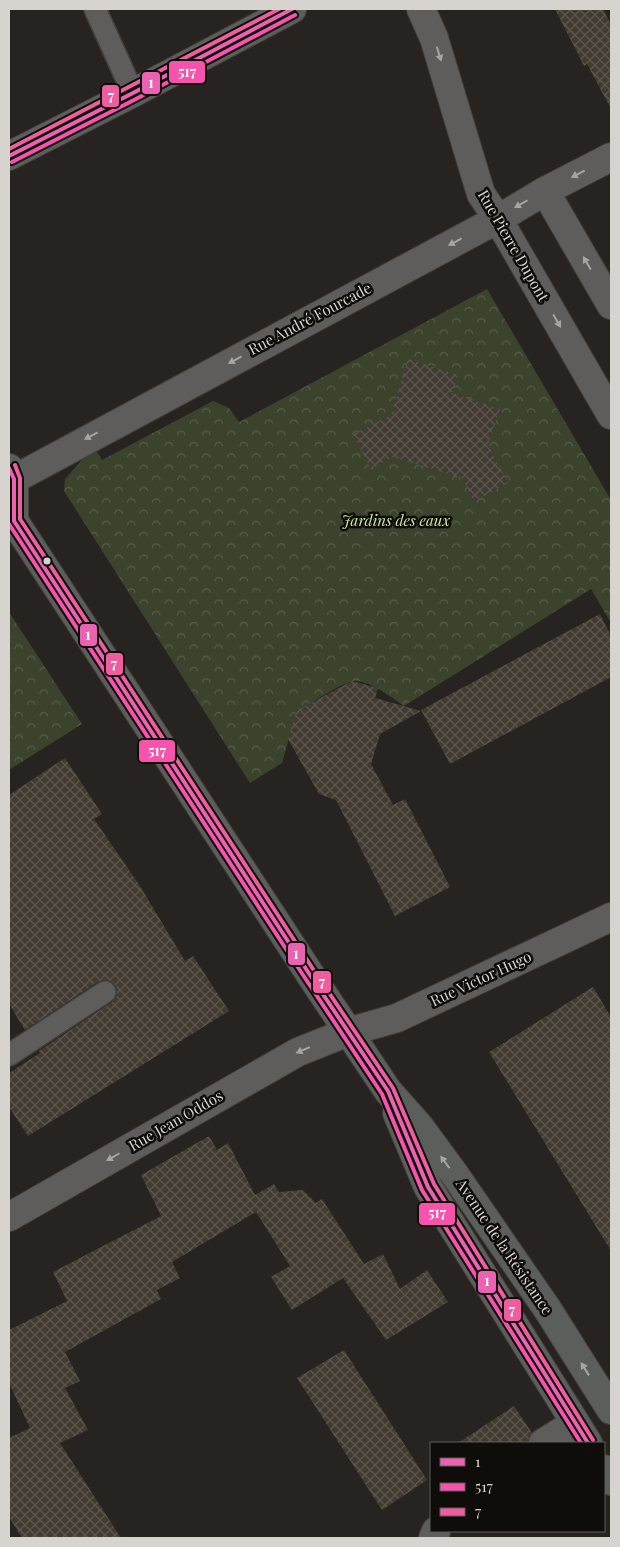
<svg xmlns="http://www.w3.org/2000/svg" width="620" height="1547" font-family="'Playfair Display',serif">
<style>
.park{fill:url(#park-crowns)}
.building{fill:url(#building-cross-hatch)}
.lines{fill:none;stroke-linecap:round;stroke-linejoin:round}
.service-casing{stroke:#43403d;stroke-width:24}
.pedestrian-casing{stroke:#43403d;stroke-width:30}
.minor-casing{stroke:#43403d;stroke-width:30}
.secondary-casing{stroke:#43403d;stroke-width:30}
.service{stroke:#5f5d5b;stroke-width:21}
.pedestrian{stroke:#5f5d5b;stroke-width:28}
.minor{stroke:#5f5d5b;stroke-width:28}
.secondary{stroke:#5c5e5c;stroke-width:28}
.bus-1-casing{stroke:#0f0d0a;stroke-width:8}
.bus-2-casing{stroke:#0f0d0a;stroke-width:8}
.bus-3-casing{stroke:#0f0d0a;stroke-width:8}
.bus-1{stroke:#ea62b2;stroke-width:4}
.bus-2{stroke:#f653ac;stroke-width:4}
.bus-3{stroke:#ee5e9f;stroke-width:4}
.oneway{fill:#a7a4a1}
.oneway2{fill:#a6a5a2}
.bus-dot{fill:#d7d4d0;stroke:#0f0d0a;stroke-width:2}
.labels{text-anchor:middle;stroke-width:5;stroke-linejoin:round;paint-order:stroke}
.street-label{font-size:15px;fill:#d7d4d0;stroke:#0f0d0a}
.park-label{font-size:15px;font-style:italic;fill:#cfe9a1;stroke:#0f0d0a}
.line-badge{stroke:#0f0d0a;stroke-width:2}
.badge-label{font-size:14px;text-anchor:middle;font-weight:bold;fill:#fff}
</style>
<defs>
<pattern id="park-crowns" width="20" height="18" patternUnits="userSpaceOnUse" patternTransform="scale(1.25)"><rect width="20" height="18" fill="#3b432c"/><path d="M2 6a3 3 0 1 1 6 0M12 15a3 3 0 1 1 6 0" fill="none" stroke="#575d4a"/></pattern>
<pattern id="building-cross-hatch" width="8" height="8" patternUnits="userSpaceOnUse" patternTransform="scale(1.25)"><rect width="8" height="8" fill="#423b32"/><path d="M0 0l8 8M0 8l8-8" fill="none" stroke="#5d564f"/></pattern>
</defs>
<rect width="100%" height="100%" fill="#262320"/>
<g class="park">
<path d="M487,289l124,211v123l-20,-34 -187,117c-13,-9 -31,-24 -49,-25 -11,0 -49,25 -59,32l-14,50 -32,20 -186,-292 1,-12 29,-33 8,14 111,-59 16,7 10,14z"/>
<path d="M9,612l73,112 -73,46z"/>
</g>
<g class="building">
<path d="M555,9h48l8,16v84l-24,-45 -3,2z"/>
<path d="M408,359l50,16 -6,18 48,16 -12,36 20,38 -34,18 -12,-23 -69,-21 -22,12 -18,-35 38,-19z"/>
<path d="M600,614l11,22v41l-161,87 -29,-54z"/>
<path d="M352,681l26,7 -3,10 46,13 -41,23 -9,30 22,41 12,-6 45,88 -55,29 -59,-116 -17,-6 -31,-55 8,-28z"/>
<path d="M65,758l37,56 -8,5 46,67 45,75 8,-5 36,55 -201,125 -19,-29v-34l31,-20 -1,-2 73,-49 4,-4 1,-6 -1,-6 -5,-5 -6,-1 -6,1 -74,49 -16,-26v-209z"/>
<path d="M593,987l18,30v234l-122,-199z"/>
<path d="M209,1136l8,14 11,-7 27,52 19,-11 5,8 24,-2 13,13 6,-4 42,65 19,-10 17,35 27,-19 21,32 -62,38 -43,-62 -51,32 -21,-33 19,-11 -34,-54 -84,50 8,16 -23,12 4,9 -96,53 15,29 -15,7 23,42 -28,13 61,95h-99l-13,-21v-79l21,-10 -21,-45v-53l58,-29 -14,-29 108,-56 -20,-41z"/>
<path d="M344,1350l83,130 -45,30 -85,-132z"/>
<path d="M514,1406l18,27 -5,10h-69z"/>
</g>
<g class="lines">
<defs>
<g id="service">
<path d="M95,9l38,84"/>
<path d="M9,1055l96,-63"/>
</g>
<g id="pedestrian">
<path d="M543,1443l32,-20"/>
<path d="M433,1538l3,-7"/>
</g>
<g id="minor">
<path d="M421,9l13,29 47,156 17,25 113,196"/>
<path d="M545,191l66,114"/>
<path d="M9,482l489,-263 47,-28 66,-34"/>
<path d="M9,1217l289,-165 50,-20 49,-14 214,-101"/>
</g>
<g id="secondary">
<path d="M9,156l124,-63 159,-84"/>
<path d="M9,468l5,11v42"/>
<path d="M9,513l308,472 71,106 32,36 33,45 95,138 63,100"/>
<path d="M397,1113l31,74 160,256"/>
<path d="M604,1469l7,12"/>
</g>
</defs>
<use href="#service" class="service-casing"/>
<use href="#pedestrian" class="pedestrian-casing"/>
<use href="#minor" class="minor-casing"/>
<use href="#secondary" class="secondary-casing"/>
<use href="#service" class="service"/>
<use href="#pedestrian" class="pedestrian"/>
<use href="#minor" class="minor"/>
<use href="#secondary" class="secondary"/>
<defs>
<g id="bus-1">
<path d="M9,156l124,-63 159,-84"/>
<path d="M9,468l5,11v42l294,451 80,119 40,96 160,256"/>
</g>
<g id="bus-2">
<path d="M12,162l124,-63 159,-84"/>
<path d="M9,524l294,451 79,119 40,96 159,253"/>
</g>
<g id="bus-3">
<path d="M9,149l270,-140"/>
<path d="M15,465l5,13v41l293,450 80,119 41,96 159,256"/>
</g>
</defs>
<use href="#bus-1" class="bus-1-casing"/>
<use href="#bus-2" class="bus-2-casing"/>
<use href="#bus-3" class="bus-3-casing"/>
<use href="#bus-1" class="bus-1"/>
<use href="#bus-2" class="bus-2"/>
<use href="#bus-3" class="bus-3"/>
</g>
<defs><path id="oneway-solid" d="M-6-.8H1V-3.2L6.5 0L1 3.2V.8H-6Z" transform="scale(1.25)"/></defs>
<g class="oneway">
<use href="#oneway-solid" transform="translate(439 54) rotate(73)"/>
<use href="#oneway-solid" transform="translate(578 174) rotate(153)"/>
<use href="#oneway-solid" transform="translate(521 204) rotate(150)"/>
<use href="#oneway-solid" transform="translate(455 242) rotate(152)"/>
<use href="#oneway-solid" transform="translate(587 263) rotate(-120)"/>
<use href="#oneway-solid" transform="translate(557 321) rotate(60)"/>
<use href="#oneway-solid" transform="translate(235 360) rotate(152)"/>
<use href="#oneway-solid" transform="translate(91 436) rotate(152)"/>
<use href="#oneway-solid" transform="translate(303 1050) rotate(157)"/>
<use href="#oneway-solid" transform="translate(113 1157) rotate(150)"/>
</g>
<g class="oneway2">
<use href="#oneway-solid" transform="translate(445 1162) rotate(-126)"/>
<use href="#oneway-solid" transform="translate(585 1369) rotate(-122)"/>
</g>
<circle class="bus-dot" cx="47" cy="561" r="4.5"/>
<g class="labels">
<g class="street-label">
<text transform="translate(513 246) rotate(60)" y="5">Rue Pierre Dupont</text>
<text transform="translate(310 319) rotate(-28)" y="5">Rue André Fourcade</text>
<text transform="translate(481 979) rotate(-25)" y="5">Rue Victor Hugo</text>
<text transform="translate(176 1121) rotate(-30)" y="5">Rue Jean Oddos</text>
<text transform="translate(504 1247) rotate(56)" y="5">Avenue de la Résistance</text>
</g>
<g class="park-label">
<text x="396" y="526">Jardins des eaux</text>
</g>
</g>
<g class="line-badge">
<rect x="168" y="60" width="38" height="24" rx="5" fill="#f653ac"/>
<rect x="141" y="71" width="20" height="24" rx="5" fill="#ea62b2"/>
<rect x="101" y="84" width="19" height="24" rx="5" fill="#ee5e9f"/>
<rect x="79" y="623" width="19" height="24" rx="5" fill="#ea62b2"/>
<rect x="105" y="652" width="19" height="24" rx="5" fill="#ee5e9f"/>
<rect x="138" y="739" width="38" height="24" rx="5" fill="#f653ac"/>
<rect x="287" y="942" width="19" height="24" rx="5" fill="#ea62b2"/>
<rect x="312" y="970" width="20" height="24" rx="5" fill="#ee5e9f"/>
<rect x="418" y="1202" width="38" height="24" rx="5" fill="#f653ac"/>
<rect x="477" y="1270" width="20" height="24" rx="5" fill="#ea62b2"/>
<rect x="503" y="1298" width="19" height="24" rx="5" fill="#ee5e9f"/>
</g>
<g class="badge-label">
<text x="187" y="77">517</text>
<text x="151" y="88">1</text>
<text x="111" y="101">7</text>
<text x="88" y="640">1</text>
<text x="114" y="669">7</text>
<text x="157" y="756">517</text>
<text x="296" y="959">1</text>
<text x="322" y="987">7</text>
<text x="437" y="1218">517</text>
<text x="487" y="1286">1</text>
<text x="512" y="1315">7</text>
</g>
<rect width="620" height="1547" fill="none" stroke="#d7d4d0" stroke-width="20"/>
<rect x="430" y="1442" width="175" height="90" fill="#0f0d0a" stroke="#5f5d59"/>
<rect x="440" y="1458" width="25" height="8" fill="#ea62b2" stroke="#5f5d59"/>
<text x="475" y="1467" font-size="15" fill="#d7d4d0">1</text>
<rect x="440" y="1483" width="25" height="8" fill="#f653ac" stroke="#5f5d59"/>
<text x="475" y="1492" font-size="15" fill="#d7d4d0">517</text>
<rect x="440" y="1508" width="25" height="8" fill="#ee5e9f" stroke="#5f5d59"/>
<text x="475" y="1517" font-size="15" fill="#d7d4d0">7</text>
</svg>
